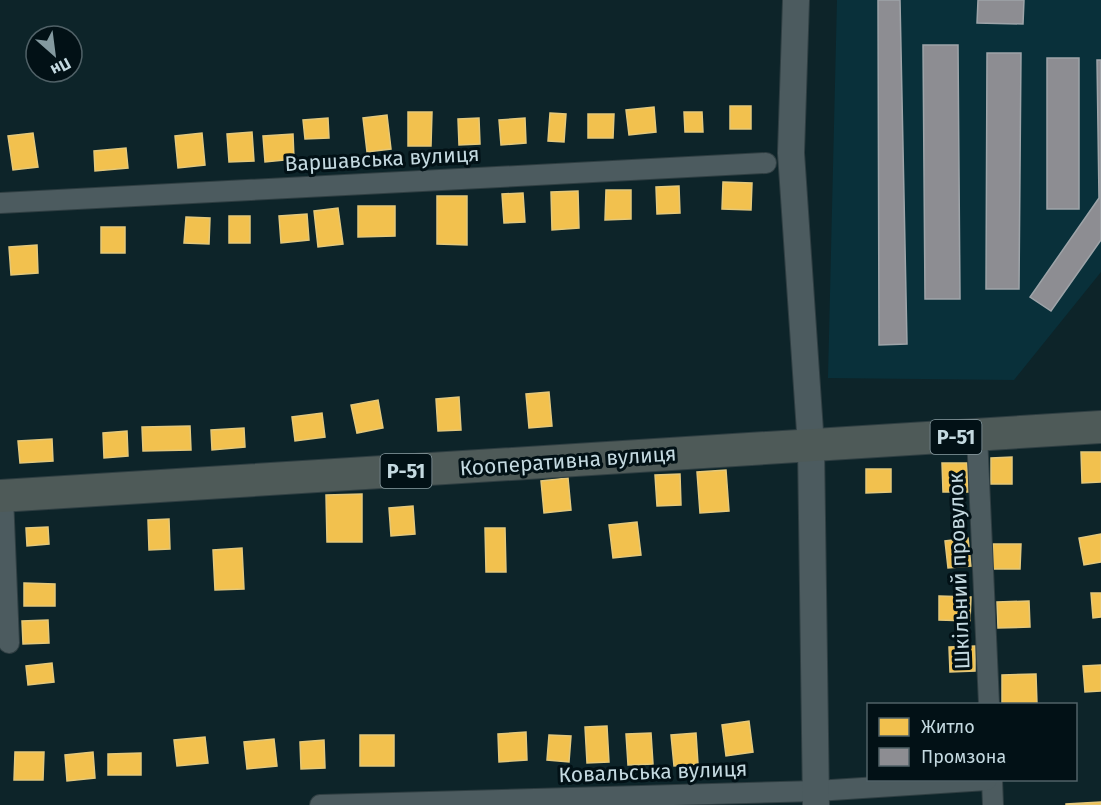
<svg xmlns="http://www.w3.org/2000/svg" width="1101" height="805" font-family="'Fira Sans',sans-serif">
<style>
.built{fill:#09303a}
.homes{fill:#f2c14e;stroke:#e4c87a;stroke-width:1.5}
.industry{fill:#8d8d92;stroke:#9ea4a9;stroke-width:1.5}
.lines{fill:none;stroke-linecap:round;stroke-linejoin:round}
.minor-casing{stroke:#2f3e42;stroke-width:22}
.tertiary-casing{stroke:#2f3e42;stroke-width:28}
.primary-casing{stroke:#2f3e42;stroke-width:34}
.minor{stroke:#4c5b5f;stroke-width:20}
.tertiary{stroke:#4c5b5f;stroke-width:26}
.primary{stroke:#4e5a58;stroke-width:32}
.labels{text-anchor:middle;stroke-width:6;stroke-linejoin:round;paint-order:stroke}
.shield{fill:#021116;stroke:#8a9da3;stroke-width:1.5}
.shield-label{font-size:20px;font-weight:bold;fill:#c4d9e0}
.street-label{font-size:21px;fill:#c4d9e0;stroke:#021116}
</style>
<rect width="100%" height="100%" fill="#0d2429"/>
<path class="built" d="M837,0h264v272l-87,108 -186,-2z"/>
<g class="homes">
<rect x="730" y="106" width="21" height="23"/>
<path d="M654,107l2,25 -27,3 -3,-25z"/>
<path d="M408,112h24l-1,34h-23z"/>
<path d="M684,112h18l1,20h-18z"/>
<path d="M550,113l16,1 -2,28 -16,-1z"/>
<path d="M588,114h26l-1,24h-25z"/>
<path d="M387,115l4,34 -24,3 -4,-34z"/>
<path d="M328,118l1,20 -24,1 -2,-19z"/>
<path d="M479,118l1,26 -21,1 -1,-26z"/>
<path d="M525,118l1,25 -25,2 -2,-25z"/>
<path d="M252,132l2,29 -25,1 -2,-28z"/>
<path d="M33,133l5,34 -25,3 -5,-34z"/>
<path d="M202,133l3,32 -27,3 -3,-32z"/>
<path d="M293,134l1,25 -29,3 -2,-26z"/>
<path d="M126,148l2,20 -33,3 -1,-20z"/>
<path d="M723,182l29,1 -1,27 -29,-1z"/>
<path d="M679,186l1,27 -23,1 -1,-27z"/>
<path d="M606,190h25v29l-26,1z"/>
<path d="M578,191l1,37 -27,2 -1,-38z"/>
<path d="M523,193l2,29 -21,1 -2,-29z"/>
<path d="M437,196h30v49l-30,-1z"/>
<path d="M358,206h37v30l-37,1z"/>
<path d="M338,208l5,36 -25,3 -4,-36z"/>
<path d="M307,214l2,26 -28,3 -2,-27z"/>
<rect x="229" y="216" width="21" height="27"/>
<path d="M186,217l24,1 -1,26 -25,-1z"/>
<rect x="101" y="227" width="24" height="26"/>
<path d="M37,245l1,28 -27,2 -2,-28z"/>
<path d="M549,392l3,34 -23,2 -3,-34z"/>
<path d="M459,397l2,33 -23,1 -2,-32z"/>
<path d="M378,400l5,28 -26,5 -6,-28z"/>
<path d="M322,413l3,24 -30,4 -3,-24z"/>
<path d="M190,426l1,24 -48,1 -1,-24z"/>
<path d="M244,428l1,19 -33,3 -1,-20z"/>
<path d="M127,431l1,25 -24,2 -1,-25z"/>
<path d="M52,439l1,22 -33,2 -2,-22z"/>
<path d="M1081,452h20v30l-19,1z"/>
<path d="M1012,457v27h-21v-26z"/>
<path d="M942,463h25l1,29h-25z"/>
<path d="M866,469h25v23l-25,1z"/>
<path d="M726,470l3,41 -29,2 -3,-41z"/>
<path d="M680,474l1,31 -24,1 -2,-31z"/>
<path d="M568,478l3,32 -27,3 -3,-32z"/>
<path d="M362,494v48h-35l-1,-47z"/>
<path d="M413,506l2,28 -24,2 -2,-28z"/>
<path d="M169,519l1,30 -21,1 -1,-30z"/>
<path d="M637,522l4,33 -28,3 -4,-33z"/>
<path d="M48,527l1,17 -22,2 -1,-18z"/>
<path d="M485,528h20l1,44h-20z"/>
<path d="M1101,534v28l-17,3 -5,-27z"/>
<path d="M968,538l3,28 -23,2 -3,-27z"/>
<path d="M993,544h28l-1,25h-27z"/>
<path d="M242,548l2,41 -29,1 -2,-40z"/>
<path d="M24,583l31,1v22h-31z"/>
<path d="M1091,593h10v24l-8,1z"/>
<path d="M939,596l32,1 -1,24 -31,-1z"/>
<path d="M1029,601l1,26 -32,1 -1,-26z"/>
<path d="M48,620l1,23 -26,1 -1,-23z"/>
<path d="M975,646v25l-25,1 -1,-25z"/>
<path d="M52,663l2,19 -26,3 -2,-19z"/>
<path d="M1101,665v26l-16,1 -2,-26z"/>
<path d="M1036,674l1,30h-35v-29z"/>
<path d="M749,721l4,31 -27,4 -4,-31z"/>
<path d="M607,726l2,36 -22,1 -2,-36z"/>
<path d="M526,732l1,28 -28,2 -1,-28z"/>
<path d="M651,733l2,31 -25,1 -2,-31z"/>
<path d="M696,733l2,31 -24,2 -3,-31z"/>
<rect x="360" y="735" width="34" height="31"/>
<path d="M549,735l22,1 -2,26 -22,-2z"/>
<path d="M205,737l3,26 -31,3 -3,-26z"/>
<path d="M274,739l3,27 -30,3 -3,-27z"/>
<path d="M324,740l1,28 -24,1 -1,-27z"/>
<path d="M15,752h29l-1,28h-29z"/>
<path d="M93,752l2,26 -28,3 -2,-26z"/>
<path d="M141,753v22h-33v-21z"/>
<path d="M1101,802v3h-35v-1z"/>
</g>
<g class="industry">
<path d="M878,0h22l7,344 -28,1z"/>
<path d="M978,0h46l-1,24 -46,-1z"/>
<path d="M923,45h35l2,254h-35z"/>
<path d="M987,53h34l-2,236h-33z"/>
<rect x="1047" y="58" width="32" height="151"/>
<path d="M1097,60h4v180l-50,71 -21,-14 69,-99z"/>
</g>
<g class="lines">
<defs>
<g id="minor">
<path d="M0,203l766,-40"/>
<path d="M977,435l12,269"/>
<path d="M3,496l6,147"/>
<path d="M992,780l1,25"/>
<path d="M320,805l496,-14 171,-11"/>
</g>
<path id="tertiary" d="M796,0l-5,153 20,293 5,359"/>
<path id="primary" d="M0,496l1101,-69"/>
</defs>
<use href="#minor" class="minor-casing"/>
<use href="#tertiary" class="tertiary-casing"/>
<use href="#primary" class="primary-casing"/>
<use href="#minor" class="minor"/>
<use href="#tertiary" class="tertiary"/>
<use href="#primary" class="primary"/>
</g>
<g class="labels">
<g class="shield">
<rect x="930.5" y="420" width="51" height="34" rx="4.5"/>
<rect x="380.5" y="454" width="51" height="34" rx="4.5"/>
</g>
<g class="shield-label">
<text x="956" y="444">Р-51</text>
<text x="406" y="478">Р-51</text>
</g>
<g class="street-label">
<text transform="translate(382 159) rotate(-3)" y="7">Варшавська вулиця</text>
<text transform="translate(568 461) rotate(-4)" y="7">Кооперативна вулиця</text>
<text transform="translate(959 571) rotate(-92)" y="7">Шкільний провулок</text>
<text transform="translate(653 772) rotate(-2)" y="7">Ковальська вулиця</text>
</g>
</g>
<rect x="867" y="703" width="210" height="78" fill="#021116" stroke="#506167" stroke-width="1.5"/>
<rect x="879" y="718" width="30" height="18" fill="#f2c14e" stroke="#506167" stroke-width="1.5"/>
<text x="921" y="733" font-size="18" fill="#c4d9e0">Житло</text>
<rect x="879" y="748" width="30" height="18" fill="#8d8d92" stroke="#506167" stroke-width="1.5"/>
<text x="921" y="763" font-size="18" fill="#c4d9e0">Промзона</text>
<g transform="translate(54 54) rotate(152)"><circle r="28" fill="#021116" stroke="#506167" stroke-width="1.5"/>
<path d="M0-4.5L10 22L0 15L-10 22Z" fill="#849aa0"/>
<text y="-9" font-size="16" font-weight="bold" text-anchor="middle" fill="#c4d9e0">Пн</text>
</g>
</svg>
